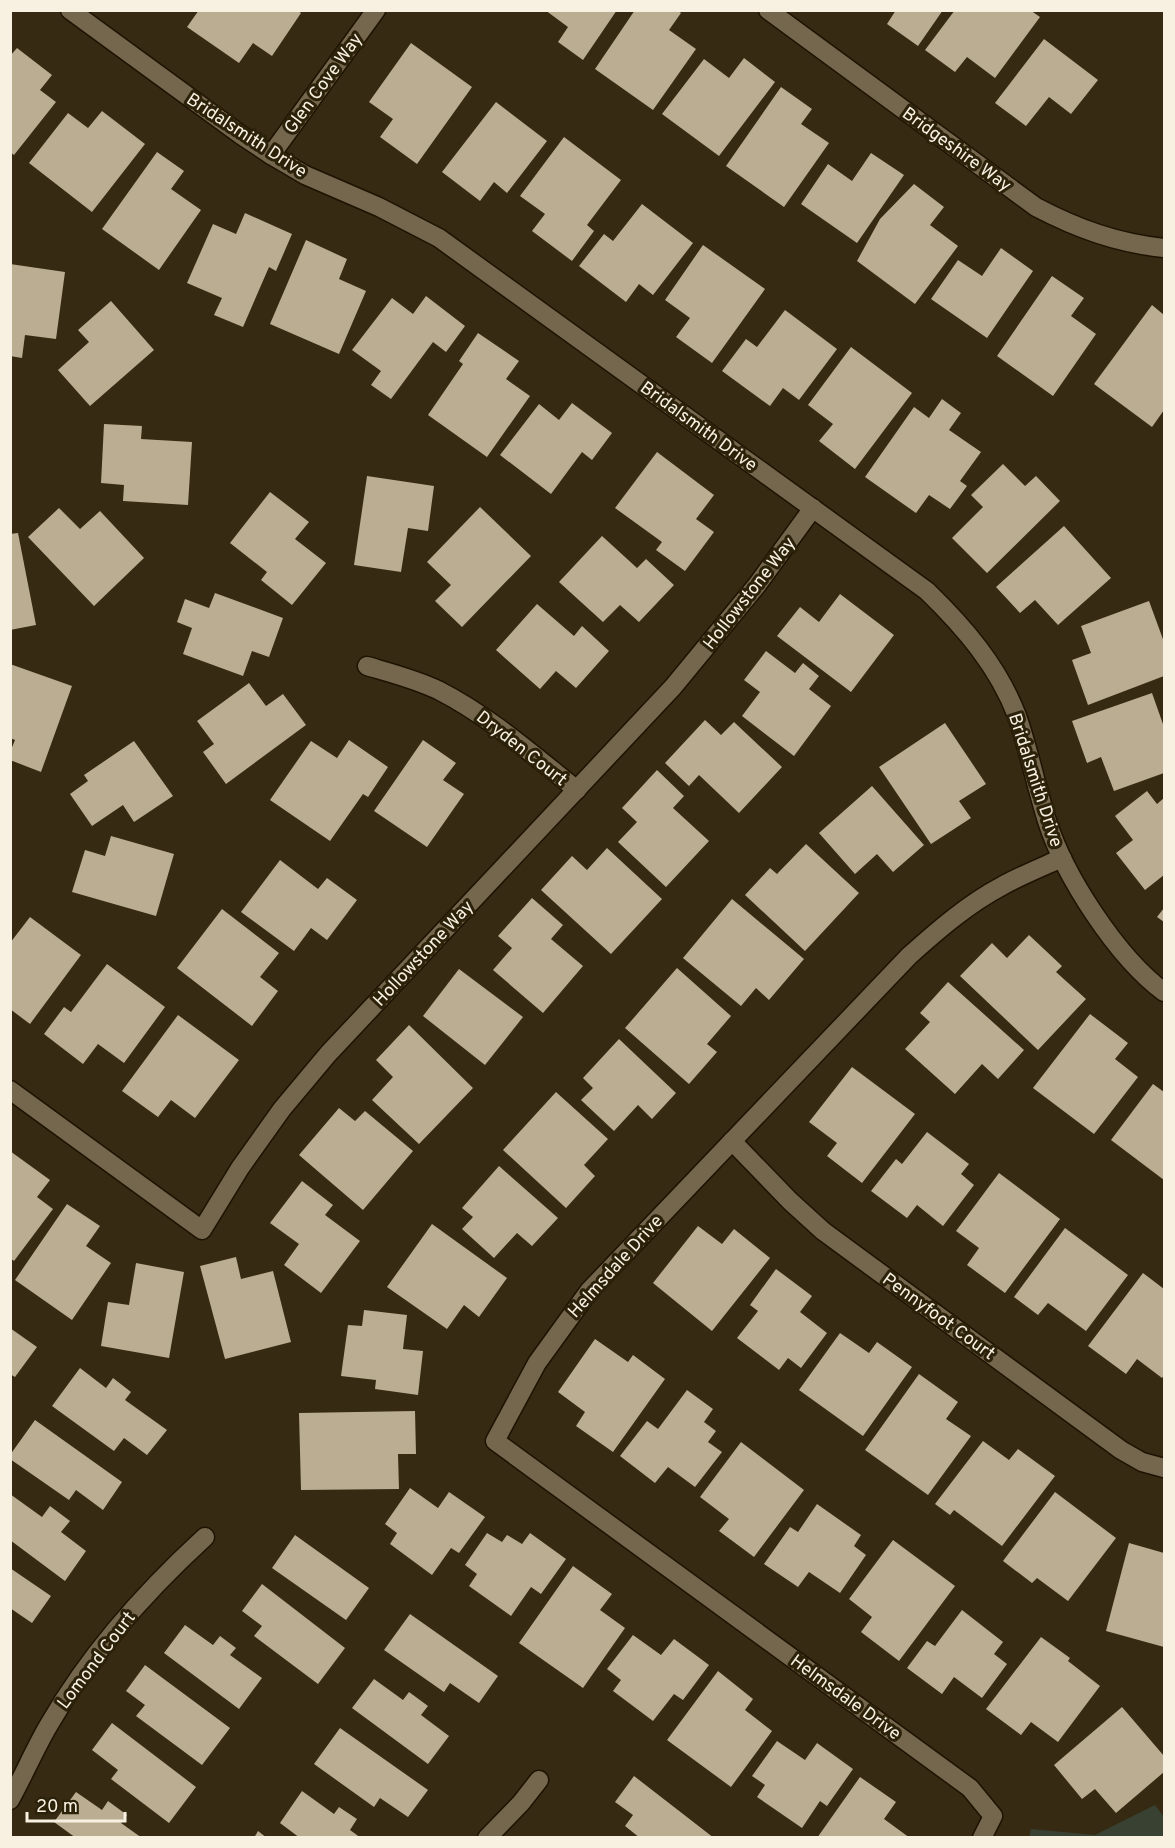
<svg xmlns="http://www.w3.org/2000/svg" width="1175" height="1848" font-family="Overpass,sans-serif">
<style>
.green{fill:#394232}
.building{fill:#bbad91}
.lines{fill:none;stroke-linecap:round;stroke-linejoin:round}
.minor-casing{stroke:#1e1300;stroke-width:21}
.minor{stroke:#74674e;stroke-width:18}
.labels{text-anchor:middle;stroke-width:6;stroke-linejoin:round;paint-order:stroke}
.street-label{font-size:18px;fill:#f8f1e2;stroke:#2c2109}
</style>
<rect width="100%" height="100%" fill="#362a13"/>
<path class="green" d="M1155,1805l9,12v20h-135l2,-8 64,6z"/>
<g class="building">
<path d="M199,10h98l4,3 -29,43 -19,-13 -14,20 -52,-36z"/>
<path d="M545,10h72l-34,50 -25,-18 10,-15z"/>
<path d="M635,10h42l4,3 -12,17 27,19 -43,61 -58,-41z"/>
<path d="M896,10h47l-25,36 -31,-22z"/>
<path d="M955,10h75l10,7 -45,61 -28,-21 -12,15 -30,-22z"/>
<path d="M1044,39l54,41 -27,34 -22,-17 -23,29 -31,-23z"/>
<path d="M411,43l61,44 -55,77 -37,-27 13,-18 -24,-17z"/>
<path d="M17,48l35,27 -12,15 16,12 -42,53 -4,-3v-96z"/>
<path d="M744,58l31,24 -56,74 -57,-42 42,-55 25,19z"/>
<path d="M781,87l31,22 -11,15 28,19 -45,64 -58,-41z"/>
<path d="M496,102l51,39 -40,52 -13,-11 -14,19 -38,-29z"/>
<path d="M102,111l43,33 -53,68 -63,-49 39,-50 20,15z"/>
<path d="M564,137l57,43 -34,45 7,6 -22,30 -40,-30 13,-17 -25,-18z"/>
<path d="M157,152l27,19 -13,18 30,21 -42,60 -57,-41z"/>
<path d="M871,153l33,22 -47,68 -56,-39 27,-40 24,17z"/>
<path d="M914,184l30,23 -14,18 28,21 -43,58 -58,-43 23,-42z"/>
<path d="M642,204l51,39 -40,52 -14,-11 -13,18 -47,-36 25,-32 9,7z"/>
<path d="M245,213l47,21 -16,37 -7,-4 -26,60 -29,-12 8,-17 -35,-15 26,-59 23,10z"/>
<path d="M306,240l41,19 -8,20 27,12 -27,63 -69,-30z"/>
<path d="M703,245l62,44 -53,74 -36,-26 14,-19 -25,-18z"/>
<path d="M1001,248l32,23 -46,67 -56,-39 27,-39 24,16z"/>
<path d="M10,264l55,8 -9,67 -31,-4 -3,23 -12,-2z"/>
<path d="M1052,276l32,22 -13,18 25,18 -43,62 -56,-40z"/>
<path d="M426,296l39,30 -19,26 -13,-10 -42,57 -20,-14 10,-14 -29,-21 40,-52 21,16z"/>
<path d="M111,301l43,49 -64,56 -32,-36 31,-28 -11,-12z"/>
<path d="M1152,305l12,10v95l-12,17 -58,-43z"/>
<path d="M785,310l52,39 -38,51 -16,-12 -13,18 -48,-35 24,-32 11,8z"/>
<path d="M478,333l41,28 -13,18 24,17 -43,61 -59,-42 35,-51 -4,-3z"/>
<path d="M851,347l61,46 -57,76 -36,-28 14,-17 -25,-19z"/>
<path d="M942,399l19,14 -12,17 32,22 -21,29 7,5 -17,23 -21,-14 -13,18 -51,-36 49,-70 15,11z"/>
<path d="M572,403l40,30 -20,27 -10,-8 -31,42 -51,-39 39,-51 20,16z"/>
<path d="M104,424l38,2 -1,13 51,3 -4,63 -65,-4 1,-16 -23,-2z"/>
<path d="M657,452l57,43 -18,24 18,13 -29,39 -29,-21 6,-8 -47,-34z"/>
<path d="M1003,464l22,22 11,-10 24,25 -73,72 -35,-35 31,-31 -12,-12z"/>
<path d="M367,476l67,10 -6,45 -20,-3 -7,44 -47,-7z"/>
<path d="M270,492l39,30 -14,17 31,24 -34,42 -31,-25 6,-8 -37,-29z"/>
<path d="M480,507l51,49 -69,71 -27,-26 16,-16 -24,-23z"/>
<path d="M59,508l21,21 20,-18 44,47 -50,48 -66,-69z"/>
<path d="M1064,526l47,52 -53,47 -23,-25 -15,13 -24,-26z"/>
<path d="M18,533l18,92 -26,5v-96z"/>
<path d="M602,536l35,32 9,-9 28,26 -35,37 -19,-17 -17,17 -44,-40z"/>
<path d="M215,593l68,25 -14,39 -17,-6 -9,25 -60,-22 9,-26 -15,-6 8,-23 24,9z"/>
<path d="M840,594l54,41 -43,57 -74,-56 23,-29 19,15z"/>
<path d="M1149,601l15,41v34l-76,29 -16,-45 19,-7 -10,-27z"/>
<path d="M537,604l37,32 8,-10 27,25 -33,37 -20,-17 -16,18 -44,-39z"/>
<path d="M766,651l29,22 8,-10 16,13 -10,13 22,17 -37,50 -52,-40 18,-24 -16,-12z"/>
<path d="M10,664l62,22 -31,86 -31,-12v-8l5,-12 -5,-2z"/>
<path d="M249,683l17,23 17,-12 23,31 -80,59 -23,-32 11,-8 -17,-23z"/>
<path d="M1152,693l12,34v46l-50,18 -13,-34 -14,6 -15,-42z"/>
<path d="M705,720l16,15 13,-13 48,45 -43,46 -40,-38 -10,11 -24,-23z"/>
<path d="M945,723l41,61 -27,17 12,17 -40,26 -52,-77z"/>
<path d="M349,740l39,27 -20,30 -5,-3 -33,47 -60,-41 41,-59 26,17z"/>
<path d="M423,740l33,23 -13,17 21,14 -37,53 -53,-36z"/>
<path d="M134,741l39,55 -39,26 -11,-17 -31,21 -22,-32 18,-13 -4,-6z"/>
<path d="M657,770l27,26 -11,12 36,33 -43,46 -48,-45 19,-20 -15,-14z"/>
<path d="M872,786l52,59 -31,27 -16,-18 -22,20 -36,-41z"/>
<path d="M1147,791l10,13 7,-6v77l-19,15 -29,-37 17,-13 -18,-24z"/>
<path d="M111,836l63,18 -18,62 -84,-24 13,-42 20,6z"/>
<path d="M806,844l53,49 -54,58 -60,-56 25,-27 7,6z"/>
<path d="M607,848l55,51 -51,55 -70,-64 31,-34 15,14z"/>
<path d="M280,860l38,29 9,-11 30,22 -30,40 -16,-12 -17,23 -53,-39z"/>
<path d="M532,898l31,27 -12,14 32,27 -40,47 -50,-43 19,-22 -14,-12z"/>
<path d="M732,899l72,60 -35,41 -13,-12 -15,18 -58,-48z"/>
<path d="M1164,908v14l-7,-5z"/>
<path d="M222,909l57,44 -19,24 18,14 -26,35 -75,-58z"/>
<path d="M30,917l51,38 -51,69 -20,-15v-66z"/>
<path d="M1029,935l33,31 -6,6 30,27 -48,51 -78,-74 32,-33 15,15z"/>
<path d="M107,964l58,43 -41,56 -26,-19 -15,20 -39,-30 20,-27 7,5z"/>
<path d="M677,968l54,48 -24,28 10,8 -28,32 -64,-56z"/>
<path d="M459,969l64,48 -38,48 -62,-49z"/>
<path d="M948,982l76,68 -26,29 -16,-15 -27,30 -50,-45 25,-27 -10,-9z"/>
<path d="M1090,1014l38,29 -13,16 23,18 -44,57 -61,-46z"/>
<path d="M178,1015l61,45 -44,58 -24,-18 -13,17 -36,-26z"/>
<path d="M409,1025l64,63 -54,56 -47,-44 21,-23 -17,-17z"/>
<path d="M619,1039l57,54 -24,26 -14,-14 -24,26 -33,-31 12,-12 -10,-10z"/>
<path d="M852,1067l63,47 -53,69 -35,-27 10,-13 -28,-21z"/>
<path d="M1153,1084l11,8v88l-53,-40z"/>
<path d="M556,1092l52,47 -24,26 11,11 -29,32 -63,-58z"/>
<path d="M339,1108l16,13 10,-10 48,40 -50,59 -64,-55z"/>
<path d="M927,1132l42,32 -8,10 13,11 -31,41 -26,-21 -10,13 -36,-27 25,-32 6,5z"/>
<path d="M10,1151l40,29 -13,17 16,12 -39,52 -4,-3z"/>
<path d="M499,1166l59,52 -26,28 -15,-13 -23,25 -32,-29 11,-12 -11,-9z"/>
<path d="M999,1173l61,46 -55,74 -38,-28 12,-17 -23,-17z"/>
<path d="M302,1181l31,24 -8,10 35,26 -39,52 -37,-28 15,-21 -29,-21z"/>
<path d="M67,1204l33,22 -14,20 25,17 -39,57 -57,-40z"/>
<path d="M432,1224l75,54 -28,39 -15,-12 -17,24 -60,-42z"/>
<path d="M698,1226l24,18 12,-15 36,29 -58,73 -59,-48z"/>
<path d="M1065,1228l63,47 -42,56 -38,-28 -10,12 -24,-18z"/>
<path d="M236,1257l5,22 32,-8 18,71 -66,17 -25,-93z"/>
<path d="M136,1263l48,9 -15,86 -68,-12 7,-44 21,3z"/>
<path d="M776,1269l36,27 -12,16 27,21 -26,35 -13,-10 -9,12 -42,-32 21,-27 -8,-6z"/>
<path d="M1143,1273l21,16v86l-2,3 -25,-19 -11,15 -38,-28z"/>
<path d="M364,1310l43,5 -4,34 20,2 -5,44 -43,-6 1,-9 -35,-4 7,-51 14,1z"/>
<path d="M10,1328l27,19 -22,30 -5,-3z"/>
<path d="M840,1333l29,20 8,-11 35,25 -49,69 -64,-46z"/>
<path d="M595,1339l33,23 5,-7 32,24 -52,73 -37,-26 9,-14 -27,-20z"/>
<path d="M80,1368l26,20 7,-10 18,14 -6,8 42,30 -20,25 -23,-17 -10,13 -62,-45z"/>
<path d="M919,1374l39,28 -12,17 25,17 -43,59 -63,-45z"/>
<path d="M687,1390l26,19 -9,13 12,9 -8,11 14,10 -27,35 -27,-20 -13,16 -35,-27 27,-35 11,8z"/>
<path d="M415,1411l1,43h-18l1,35 -98,1 -2,-77z"/>
<path d="M35,1420l87,62 -19,28 -27,-20 -7,10 -59,-41v-4z"/>
<path d="M983,1441l26,19 9,-11 37,27 -53,70 -48,-36 -4,5 -15,-11z"/>
<path d="M741,1442l63,48 -50,67 -35,-26 10,-12 -29,-22z"/>
<path d="M410,1488l28,20 11,-16 36,25 -26,36 -8,-5 -19,27 -42,-31 7,-11 -12,-9z"/>
<path d="M1055,1492l61,46 -48,63 -31,-23 -5,5 -29,-22z"/>
<path d="M10,1494l32,23 8,-11 20,15 -9,11 25,19 -21,30 -55,-41z"/>
<path d="M817,1504l44,31 -7,11 12,9 -26,38 -31,-21 -11,15 -34,-23 26,-37 8,5z"/>
<path d="M487,1533l15,9 5,-7 15,9 8,-11 36,26 -25,35 -10,-7 -20,29 -42,-30 8,-12 -12,-9z"/>
<path d="M295,1535l74,53 -23,32 -74,-52z"/>
<path d="M893,1540l62,46 -56,75 -38,-29 11,-15 -23,-18z"/>
<path d="M1129,1543l35,10v94l-58,-16z"/>
<path d="M573,1566l39,28 -12,16 25,18 -42,60 -64,-45z"/>
<path d="M10,1568l41,28 -19,27 -22,-15z"/>
<path d="M262,1584l83,64 -27,36 -64,-48 8,-10 -20,-15z"/>
<path d="M962,1610l41,32 -9,12 13,10 -25,34 -28,-21 -12,17 -35,-26 20,-27 8,5z"/>
<path d="M410,1614l88,62 -19,27 -29,-20 -6,9 -60,-42z"/>
<path d="M185,1625l28,20 7,-9 16,12 -6,7 32,23 -23,31 -75,-56z"/>
<path d="M633,1635l28,20 13,-16 35,26 -26,35 -9,-6 -21,27 -40,-30 8,-11 -14,-11z"/>
<path d="M1041,1637l29,21 -2,3 32,25 -42,56 -27,-20 -10,13 -35,-26z"/>
<path d="M145,1665l85,63 -28,37 -66,-49 9,-11 -19,-14z"/>
<path d="M718,1671l35,28 -8,11 27,21 -41,56 -64,-47z"/>
<path d="M374,1679l29,21 6,-8 19,14 -7,9 28,21 -21,28 -76,-56z"/>
<path d="M1122,1707l42,49v16l-48,41 -21,-24 -13,10 -28,-34z"/>
<path d="M112,1723l84,64 -27,36 -58,-44 7,-9 -26,-20z"/>
<path d="M340,1728l88,62 -20,27 -28,-19 -6,9 -60,-43z"/>
<path d="M777,1741l28,19 12,-17 36,26 -26,37 -7,-5 -18,27 -45,-31 8,-12 -13,-9z"/>
<path d="M634,1776l80,62h-74l-15,-12 8,-11 -18,-13z"/>
<path d="M860,1777l36,25 -12,17 26,19h-93z"/>
<path d="M302,1791l32,23 5,-7 18,12 -7,11 11,8h-61l-20,-15z"/>
<path d="M76,1792l26,18 6,-9 19,14 -6,8 21,15h-66l-22,-16z"/>
<path d="M258,1831l9,7h-13z"/>
</g>
<g class="lines">
<defs>
<g id="minor">
<path d="M70,10l171,125 30,20 34,20 74,32 60,31 488,353c37,36 71,75 90,125 12,34 19,70 30,105 18,56 70,136 117,171"/>
<path d="M768,10l268,197c42,22 81,36 128,41"/>
<path d="M271,155l105,-145"/>
<path d="M367,666c24,7 48,13 71,24 51,26 94,64 139,100"/>
<path d="M10,1090l192,140 38,-62 42,-59 46,-55 345,-367 84,-102 56,-77"/>
<path d="M732,1141l58,60 33,30 298,219 21,12 22,6"/>
<path d="M10,1800c14,-25 25,-52 40,-77 41,-71 95,-131 155,-186"/>
<path d="M487,1838l34,-35 18,-23"/>
<path d="M982,1838l11,-22 -23,-28 -475,-347 42,-78 52,-72 320,-335c29,-26 59,-52 93,-70 20,-11 40,-19 60,-28"/>
</g>
</defs>
<use href="#minor" class="minor-casing"/>
<use href="#minor" class="minor"/>
</g>
<g class="labels">
<g class="street-label">
<text transform="translate(323 83) rotate(-54)" y="6">Glen Cove Way</text>
<text transform="translate(247 135) rotate(33)" y="6">Bridalsmith Drive</text>
<text transform="translate(957 149) rotate(36)" y="6">Bridgeshire Way</text>
<text transform="translate(699 426) rotate(36)" y="6">Bridalsmith Drive</text>
<text transform="translate(749 593) rotate(-52)" y="6">Hollowstone Way</text>
<text transform="translate(522 748) rotate(38)" y="6">Dryden Court</text>
<text transform="translate(1036 780) rotate(72)" y="6">Bridalsmith Drive</text>
<text transform="translate(423 953) rotate(-47)" y="6">Hollowstone Way</text>
<text transform="translate(615 1266) rotate(-48)" y="6">Helmsdale Drive</text>
<text transform="translate(939 1316) rotate(36)" y="6">Pennyfoot Court</text>
<text transform="translate(96 1660) rotate(-53)" y="6">Lomond Court</text>
<text transform="translate(846 1697) rotate(36)" y="6">Helmsdale Drive</text>
</g>
</g>
<rect width="1175" height="1848" fill="none" stroke="#f8f1e2" stroke-width="24"/>
<path d="M27 1812v9h98v-9" fill="none" stroke="#f8f1e2" stroke-width="3"/>
<text x="36" y="1812" font-size="18" fill="#f8f1e2" stroke="#2c2109" stroke-width="4.5" paint-order="stroke">20 m</text>
</svg>
